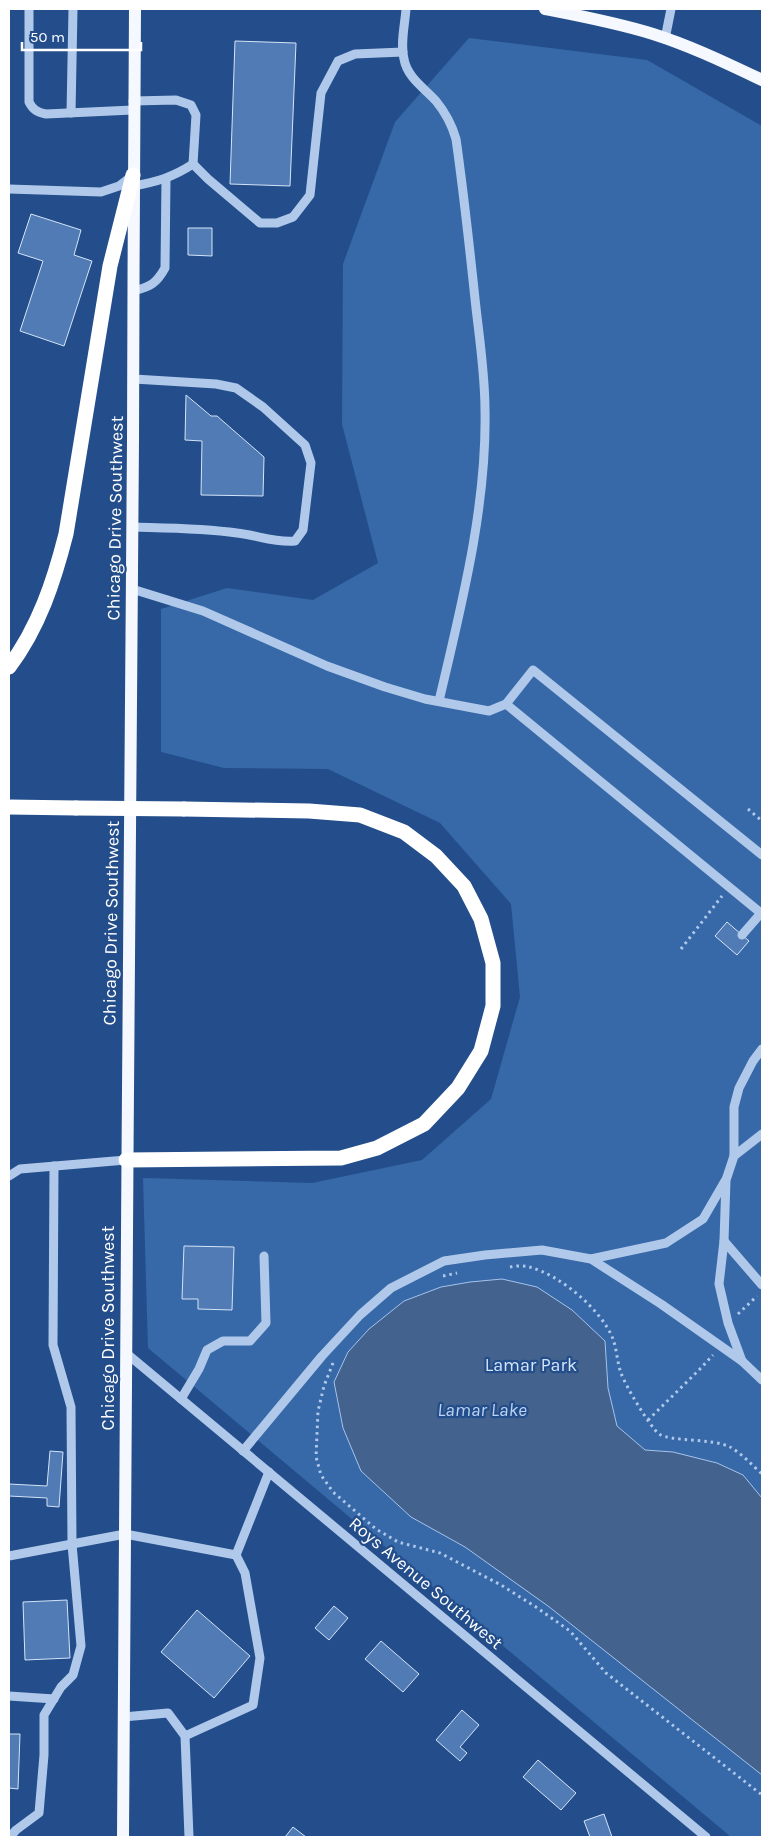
<svg xmlns="http://www.w3.org/2000/svg" width="771" height="1846" font-family="Karla,sans-serif">
<style>
.green{fill:#3768a8}
.water{fill:#43628e;stroke:#a5c4eb}
.building{fill:#507bb4;stroke:#d5e4f8}
.lines{fill:none;stroke-linecap:round;stroke-linejoin:round}
.path{stroke:#b0c9ea;stroke-width:3;stroke-dasharray:2.5 4;stroke-linecap:butt}
.minor{stroke:#b0c9ea;stroke-width:9}
.major{stroke:#f5f8fe;stroke-width:12}
.highway{stroke:#fff;stroke-width:15}
.highway-bridge{stroke:#fff;stroke-width:15}
.labels{text-anchor:middle;stroke-width:4.5;stroke-linejoin:round;paint-order:stroke}
.street-label{font-size:18px;fill:#fff;stroke:#234e8b}
.park-label{font-size:18px;fill:#d5e4f8;stroke:#234e8b}
.water-label{font-size:19px;font-style:italic;fill:#bcd3f2;stroke:#234e8b}
</style>
<rect width="100%" height="100%" fill="#234e8b"/>
<path class="green" d="M469,38l178,22 115,66v1711h-31l-583,-489 -5,-170 169,5 110,-23 69,-61 29,-102 -9,-93 -71,-81 -112,-54 -104,-1 -63,-16v-143l66,-21 86,12 65,-37 -36,-139 1,-160 52,-142z"/>
<path class="water" d="M502,1279l35,8 35,23 33,31 3,47 9,38 28,24 28,2 44,11 26,12 19,23v277l-214,-169 -83,-59 -54,-30 -50,-46 -18,-43 -9,-46 14,-30 21,-23 35,-28 37,-14 29,-5z"/>
<g class="building">
<path d="M235,41l61,2 -6,143 -60,-2z"/>
<path d="M31,214l50,16 -7,25 18,6 -28,85 -44,-15 23,-70 -25,-8z"/>
<path d="M188,228h24v28l-24,-1z"/>
<path d="M186,395l25,21h6l47,41 -1,39 -62,-1 1,-54 -17,-1z"/>
<path d="M727,922l22,19 -12,14 -22,-19z"/>
<path d="M184,1246l50,1 -2,63 -34,-1v-10h-16z"/>
<path d="M50,1451l13,1 -4,55 -12,-1v-8l-38,-2v-12l38,2z"/>
<path d="M67,1600l3,58 -45,2 -2,-58z"/>
<path d="M334,1606l14,12 -19,22 -14,-12z"/>
<path d="M197,1610l53,46 -36,42 -53,-46z"/>
<path d="M381,1641l38,33 -16,18 -38,-33z"/>
<path d="M462,1710l17,15 -19,22 7,6 -7,8 -24,-21z"/>
<path d="M9,1734h11l-2,55 -9,-1z"/>
<path d="M538,1760l38,33 -15,17 -38,-33z"/>
<path d="M604,1814l8,23h-22l-6,-16z"/>
<path d="M293,1827l13,10h-21z"/>
</g>
<g class="lines">
<g class="path">
<path d="M748,809l14,12"/>
<path d="M681,949l41,-53"/>
<path d="M510,1267c6,-1 13,-2 19,0 30,7 73,43 84,72 4,11 4,23 8,34 4,12 29,54 38,61 12,8 53,4 71,13 10,5 23,19 32,27"/>
<path d="M443,1276l14,-3"/>
<path d="M738,1314l19,-18"/>
<path d="M333,1363l-9,23 -6,25 -2,46 5,18 12,17 43,37 22,13 42,11 61,32 35,22 34,24 36,42 156,122"/>
<path d="M648,1420l51,-50 14,-15"/>
</g>
<g class="minor">
<path d="M29,9v93c4,8 8,10 17,12l87,-4"/>
<path d="M406,9c-1,15 -6,35 -2,50 3,18 20,29 32,42 9,11 16,24 20,38 8,56 14,112 20,169 4,34 9,68 9,102 2,97 -24,197 -46,291"/>
<path d="M665,39l6,-30"/>
<path d="M133,101l43,-1 15,5 5,10 -3,49"/>
<path d="M71,113l2,-104"/>
<path d="M133,186c24,-4 40,-9 60,-22l15,15 52,44h17l16,-6 17,-22 11,-102 17,-32 17,-7 48,-2"/>
<path d="M9,189l92,3 18,-6 13,-10"/>
<path d="M134,291c17,-5 22,-7 31,-23l1,-89"/>
<path d="M132,527c35,1 70,1 105,6 20,2 38,10 58,8l8,-11 8,-67 -6,-18 -42,-38 -27,-19 -20,-4 -82,-5"/>
<path d="M132,589l71,22 124,55 58,21 40,12 64,12 17,-7"/>
<path d="M762,855l-229,-185 -27,34 256,210"/>
<path d="M742,935l20,-23"/>
<path d="M762,1049l-9,12 -14,27 -5,19v49l-8,24 -2,61 -5,43 9,39 14,38 20,19"/>
<path d="M734,1156l28,-22"/>
<path d="M9,1176l11,-7 106,-9"/>
<path d="M724,1241l38,44"/>
<path d="M591,1259l75,-16 37,-24 22,-38"/>
<path d="M126,1353l580,484"/>
<path d="M181,1399l18,-30 8,-19 16,-9h27l16,-18 -2,-67"/>
<path d="M243,1451l79,-95 38,-41 31,-27 53,-27 41,-6 57,-5 49,9 70,45 81,57"/>
<path d="M9,1556l116,-22 111,21"/>
<path d="M9,1696l45,3"/>
<path d="M123,1717l45,-4 17,23 4,101"/>
<path d="M185,1736l68,-31 7,-47 -15,-85 -9,-18 33,-83"/>
<path d="M10,1837l6,-7 23,-17 5,-58v-40l17,-28 12,-12 8,-29 -9,-102 -1,-137 -18,-62 1,-179"/>
</g>
<g class="major">
<path d="M545,9c36,7 73,14 108,25 38,12 73,29 109,46"/>
<path d="M123,1837c3,-465 6,-931 10,-1396 1,-144 0,-288 2,-432"/>
</g>
<g class="highway">
<path d="M9,667c30,-40 45,-86 57,-133l44,-268 23,-91"/>
<path d="M9,807l67,1"/>
<path d="M126,1160l215,-2 36,-10 47,-24 34,-36 23,-37 12,-45v-43l-12,-44 -17,-33 -28,-30 -32,-24 -44,-17 -51,-4 -125,-2"/>
</g>
<path class="highway-bridge" d="M76,808l108,1"/>
</g>
<g class="labels">
<g class="street-label">
<text transform="translate(115 518) rotate(-89)" y="6">Chicago Drive Southwest</text>
<text transform="translate(111 923) rotate(-89)" y="6">Chicago Drive Southwest</text>
<text transform="translate(108 1328) rotate(-90)" y="6">Chicago Drive Southwest</text>
<text transform="translate(426 1583) rotate(40)" y="6">Roys Avenue Southwest</text>
</g>
<g class="park-label">
<text x="531" y="1371">Lamar Park</text>
</g>
<g class="water-label">
<text x="482" y="1416">Lamar Lake</text>
</g>
</g>
<rect width="771" height="1846" fill="none" stroke="#ffffff" stroke-width="20"/>
<path d="M22 42v8h119v-8" fill="none" stroke="#ffffff" stroke-width="2.5"/>
<text x="30" y="42" font-size="15" fill="#ffffff" stroke="#234e8b" stroke-width="4" paint-order="stroke">50 m</text>
</svg>
